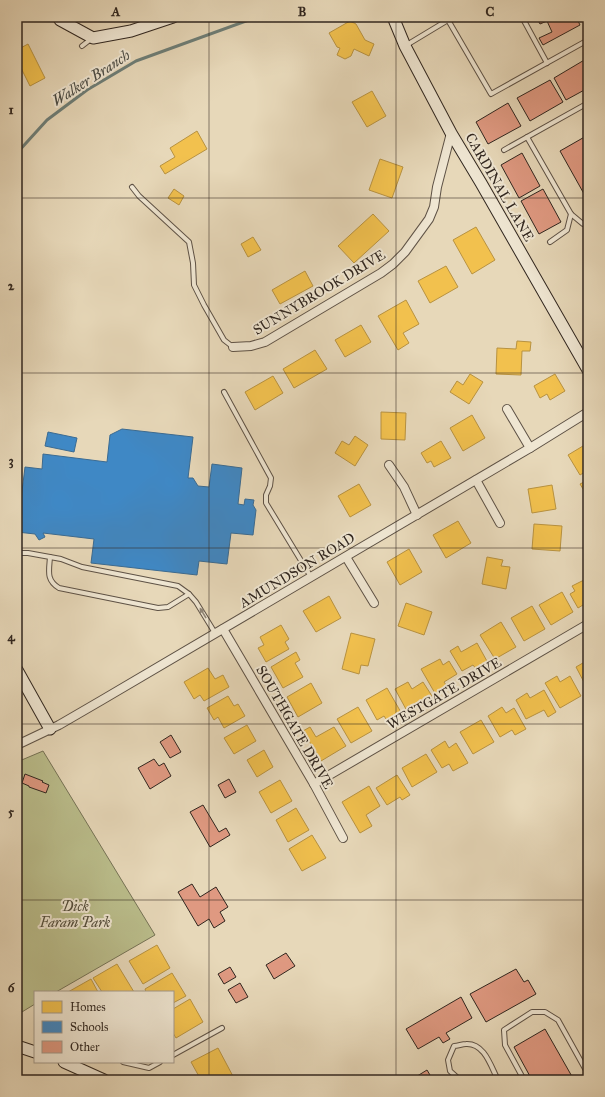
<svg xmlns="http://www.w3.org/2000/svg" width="605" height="1097" font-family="'IM FELL Great Primer',serif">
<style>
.green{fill:#babd8b;stroke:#757255}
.homes{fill:#f2c14e;stroke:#b89240}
.schools{fill:#3f88c5;stroke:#3a6b93}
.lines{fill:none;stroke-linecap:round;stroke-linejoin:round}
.stream{stroke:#6e7e77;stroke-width:3}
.building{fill:#df9981;stroke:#30261f}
.lane-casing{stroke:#5e5246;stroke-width:6}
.street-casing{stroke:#5e5246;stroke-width:10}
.secondary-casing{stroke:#30261f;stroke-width:13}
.lane{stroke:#efe6d2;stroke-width:4}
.street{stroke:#efe6d2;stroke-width:8}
.secondary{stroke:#efe6d2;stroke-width:11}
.oneway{fill:#908678}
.grid{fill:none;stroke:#30261f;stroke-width:1;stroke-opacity:0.55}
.labels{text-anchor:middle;stroke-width:4;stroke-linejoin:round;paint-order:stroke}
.street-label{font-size:14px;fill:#30261f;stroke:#efe6d2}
.park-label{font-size:14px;font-style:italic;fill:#524c3a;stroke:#efe6d2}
.water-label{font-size:15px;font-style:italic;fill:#4a4b44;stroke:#efe6d2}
.neatline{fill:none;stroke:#30261f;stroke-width:1.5}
.grid-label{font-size:13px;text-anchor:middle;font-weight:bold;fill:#30261f}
</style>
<rect width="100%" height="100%" fill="#e7d8b9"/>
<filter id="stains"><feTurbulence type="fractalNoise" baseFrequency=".005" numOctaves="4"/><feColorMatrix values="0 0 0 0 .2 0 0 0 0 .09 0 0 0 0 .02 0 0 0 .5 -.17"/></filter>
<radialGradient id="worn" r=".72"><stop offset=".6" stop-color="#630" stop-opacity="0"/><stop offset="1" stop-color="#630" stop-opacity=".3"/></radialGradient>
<path class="green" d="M43,751l112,184 -99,57h-21v12l-18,11v-253z"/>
<g class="homes">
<path d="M350,21l6,3 9,16 9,4 -5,12 -15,-7 -3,7 -6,3 -8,-4 3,-7 -3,-1 -8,-14z"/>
<path d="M28,44l17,34 -15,8 -13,-26v-10z"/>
<path d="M372,91l14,25 -19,11 -15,-25z"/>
<path d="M197,131l10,18 -42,25 -5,-8 15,-9 -5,-9z"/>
<path d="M380,159l23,8 -11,31 -23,-8z"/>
<path d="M174,189l10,7 -5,9 -11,-7z"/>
<path d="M373,214l16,17 -35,32 -16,-17z"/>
<path d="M476,227l19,33 -23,14 -19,-34z"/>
<path d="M253,237l8,13 -13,7 -7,-13z"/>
<path d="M446,266l12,21 -28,16 -12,-22z"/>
<path d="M305,271l8,15 -33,18 -8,-14z"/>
<path d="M406,300l13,24 -16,9 6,10 -11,7 -20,-34z"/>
<path d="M361,325l10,17 -26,15 -10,-17z"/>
<path d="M517,341l14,1 -1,9h-8l-1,24 -25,-1 1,-26 19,1z"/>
<path d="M315,350l12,19 -33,19 -11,-19z"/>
<path d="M470,374l13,8 -14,22 -19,-12 7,-11 6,4z"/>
<path d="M555,374l10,17 -15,9 -3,-6 -7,4 -6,-12z"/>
<path d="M273,376l10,17 -28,17 -10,-18z"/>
<path d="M381,412l25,1 -1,27 -24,-1z"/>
<path d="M472,415l13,23 -22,13 -13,-23z"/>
<path d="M355,436l13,9 -13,21 -20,-13 7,-12 7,4z"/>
<path d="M441,441l10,17 -17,9 -3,-6 -4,2 -6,-10z"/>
<path d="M588,443v27l-8,5 -12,-20z"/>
<path d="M588,480v17l-8,-13z"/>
<path d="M359,484l12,21 -21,12 -12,-21z"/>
<path d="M552,485l4,24 -24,4 -4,-24z"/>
<path d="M458,521l13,22 -25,15 -13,-23z"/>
<path d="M534,524l28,2 -2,25 -28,-2z"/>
<path d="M409,549l13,23 -22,13 -13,-23z"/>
<path d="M487,557l16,3 -2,6 9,1 -4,22 -24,-5z"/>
<path d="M588,578v24l-10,6 -8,-14 5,-3 -3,-5z"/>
<path d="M562,592l11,20 -22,13 -12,-20z"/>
<path d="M329,596l12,22 -25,14 -13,-21z"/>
<path d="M406,603l26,9 -8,23 -26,-9z"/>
<path d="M532,606l13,23 -21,12 -13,-23z"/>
<path d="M501,622l15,25 -21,12 -15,-24z"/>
<path d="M281,625l8,14 -4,3 4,7 -23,13 -8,-14 6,-3 -4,-8z"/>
<path d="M351,633l24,6 -7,27 -7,-1 -2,9 -17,-5z"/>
<path d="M477,643l11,20 -11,7 -4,-5 -11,6 -12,-20 8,-5 3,6z"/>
<path d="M296,652l4,8 -5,3 8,14 -20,11 -12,-21z"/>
<path d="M440,659l3,6 6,-4 8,13 -13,8 4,6 -12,7 -15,-26z"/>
<path d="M588,660v25l-2,1 -10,-19z"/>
<path d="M208,668l7,11 8,-4 6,12 -25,14 -4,-6 -6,4 -10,-17z"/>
<path d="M557,676l3,6 10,-6 11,20 -21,12 -15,-25z"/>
<path d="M408,682l4,7 11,-7 9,14 -25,15 -12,-22z"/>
<path d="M311,683l11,20 -24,14 -11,-20z"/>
<path d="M387,688l15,26 -14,8 -4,-6 -7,4 -11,-20z"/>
<path d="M544,690l12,22 -8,5 -4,-7 -18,9 -10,-19 11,-7 3,5z"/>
<path d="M228,696l6,10 4,-2 7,12 -21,12 -6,-11 -4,3 -7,-12z"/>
<path d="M358,707l14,24 -21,12 -14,-24z"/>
<path d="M502,707l4,6 8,-5 12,21 -11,6 -3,-5 -12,7 -12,-21z"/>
<path d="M481,720l13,22 -21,12 -13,-22z"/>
<path d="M247,725l9,16 -22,13 -10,-16z"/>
<path d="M310,727l6,10 18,-10 12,19 -25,15 -18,-30z"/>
<path d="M445,741l4,7 7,-5 12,20 -15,8 -4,-7 -7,4 -11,-18z"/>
<path d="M264,750l9,17 -16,10 -10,-17z"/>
<path d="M426,754l11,18 -25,15 -10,-19z"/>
<path d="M397,775l13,20 -8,5 -2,-3 -13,8 -11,-17z"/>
<path d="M280,780l12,21 -21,12 -12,-21z"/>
<path d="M369,786l11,20 -14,9 6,11 -12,7 -18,-31z"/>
<path d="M296,808l13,22 -21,12 -12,-22z"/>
<path d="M312,835l14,23 -24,13 -13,-22z"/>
<path d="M157,945l13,23 -27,16 -14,-23z"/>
<path d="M117,964l17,28h-32l-9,-14z"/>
<path d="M172,973l14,23 -13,7v-11h-27l-1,-3z"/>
<path d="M91,979l7,13h-30z"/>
<path d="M190,999l13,23 -27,16 -3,-5v-24z"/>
<path d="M218,1048l17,32h-34l-10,-18z"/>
</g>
<g class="schools">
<path d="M122,429l71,8 -5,41h5l5,8 11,1 3,-23 30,4 -4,36 6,1 1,-6 9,1 -1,5 3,5 -3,25 -22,-2 -4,31 -28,-3 -2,14 -106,-12 3,-24 -51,-6 2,4 -6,3 -4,-6 -18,-2 8,-65 17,2 1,-15 64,8 3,-27z"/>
<path d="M48,432l29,6 -3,14 -29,-6z"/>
</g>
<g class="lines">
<path class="stream" d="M17,153l30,-33 40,-30 49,-29 121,-44"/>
</g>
<g class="building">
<path d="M536,17h44l-3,2 3,6 -37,20 -4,-7 13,-6 -5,-11 -7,3z"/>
<path d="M586,59l2,3v26l-22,12 -12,-22z"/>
<path d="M550,80l13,22 -33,19 -13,-23z"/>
<path d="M508,103l13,23 -33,18 -12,-22z"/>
<path d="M588,135v66l-28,-50z"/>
<path d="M522,153l18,33 -21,12 -18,-33z"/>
<path d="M543,189l18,33 -22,12 -18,-33z"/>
<path d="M171,735l10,17 -11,6 -10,-16z"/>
<path d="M154,759l5,7 5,-3 7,13 -21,13 -12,-21z"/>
<path d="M25,774l18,7 -1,1 7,3 -3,8 -17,-6v-1l-7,-3z"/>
<path d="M229,779l7,13 -11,6 -7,-13z"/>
<path d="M203,805l16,27 7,-4 4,7 -20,12 -20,-35z"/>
<path d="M192,884l8,13 16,-10 12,20 -8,5 5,9 -11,7 -5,-9 -11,7 -20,-34z"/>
<path d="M286,953l9,13 -21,13 -8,-14z"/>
<path d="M230,967l6,10 -12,7 -6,-10z"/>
<path d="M516,969l8,13 4,-2 8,14 -50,28 -16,-28z"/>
<path d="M240,983l8,14 -12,6 -8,-13z"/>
<path d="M461,997l11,21 -26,15 4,6 -7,4 -4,-6 -21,12 -12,-20z"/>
<path d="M545,1029l29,51h-42l-18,-33z"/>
<path d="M427,1070l6,10h-18l-1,-2z"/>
</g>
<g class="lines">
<defs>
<g id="lane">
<path d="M522,17l25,46"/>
<path d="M448,20l43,74 97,-54"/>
<path d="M82,46l9,-7"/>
<path d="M405,46l48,-29"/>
<path d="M527,137l44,77 12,10 5,-2"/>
<path d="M504,150l84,-47"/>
<path d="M132,187l7,9 50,46 4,21 1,22 10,20 20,35 9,7"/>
<path d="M550,242l17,-12 4,-16"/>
<path d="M224,392l47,86 -1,8 -4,9v8l45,74"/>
<path d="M17,553h11l33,6 21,8 96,19 11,8 7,8 19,31"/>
<path d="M50,557c-1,14 -4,23 9,31l99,20 10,-1 21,-13"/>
<path d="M173,1055l49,-27"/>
<path d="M123,1062l26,6 11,-6"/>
<path d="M460,1080l-10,-9 -2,-11 6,-14c4,0 8,-2 12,-2 19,-1 25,23 32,36"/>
<path d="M524,1080l-19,-35 -1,-15 28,-18h13l13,8 30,54"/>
</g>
<g id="street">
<path d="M233,347l18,-1 14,-4 116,-69 12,-9 12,-12 24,-33 5,-12 3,-20 14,-54"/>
<path d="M507,409l23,39"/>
<path d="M389,465l15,22 13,28"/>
<path d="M476,480l24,43"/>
<path d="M346,557l28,46"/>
<path d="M223,629l91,155 29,54"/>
<path d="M17,745l42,-20 43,-25 428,-252 58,-36"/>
<path d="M314,784l274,-160"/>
</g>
<g id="secondary">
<path d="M58,17l2,3 33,18 38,-7 42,-14"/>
<path d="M393,17l12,29 46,87 30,50 107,187"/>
<path d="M17,670l33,59"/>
<path d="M17,1046l18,6"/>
<path d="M64,1062l40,18"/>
</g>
</defs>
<use href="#lane" class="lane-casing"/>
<use href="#street" class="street-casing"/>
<use href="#secondary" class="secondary-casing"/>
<use href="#lane" class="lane"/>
<use href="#street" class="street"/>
<use href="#secondary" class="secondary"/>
</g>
<defs><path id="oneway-solid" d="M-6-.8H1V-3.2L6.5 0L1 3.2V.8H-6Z"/></defs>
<use class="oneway" href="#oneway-solid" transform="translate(203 613) rotate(-121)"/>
<path class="grid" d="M209,17v1063M396,17v1063M17,198h571M17,373h571M17,548h571M17,724h571M17,900h571"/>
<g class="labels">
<g class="street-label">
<text transform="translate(500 187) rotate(60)" y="5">CARDINAL LANE</text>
<text transform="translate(319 292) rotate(-31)" y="5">SUNNYBROOK DRIVE</text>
<text transform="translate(297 570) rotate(-31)" y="5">AMUNDSON ROAD</text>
<text transform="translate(444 693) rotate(-30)" y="5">WESTGATE DRIVE</text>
<text transform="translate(295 727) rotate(60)" y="5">SOUTHGATE DRIVE</text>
</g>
<g class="park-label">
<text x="75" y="911">Dick<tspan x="75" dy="16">Faram Park</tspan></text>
</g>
<g class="water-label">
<text transform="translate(91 78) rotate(-33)" y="5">Walker Branch</text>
</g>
</g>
<rect width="605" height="1097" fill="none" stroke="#e7d8b9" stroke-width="44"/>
<rect x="34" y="991" width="140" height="72" fill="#efe6d2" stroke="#a3998a"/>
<rect x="42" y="1001" width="20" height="12" fill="#f2c14e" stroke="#a3998a"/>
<text x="70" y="1011" font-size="12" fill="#30261f">Homes</text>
<rect x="42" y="1021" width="20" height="12" fill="#3f88c5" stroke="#a3998a"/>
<text x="70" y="1031" font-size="12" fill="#30261f">Schools</text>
<rect x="42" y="1041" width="20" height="12" fill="#df9981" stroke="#a3998a"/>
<text x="70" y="1051" font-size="12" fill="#30261f">Other</text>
<rect x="22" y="22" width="561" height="1053" class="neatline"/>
<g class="grid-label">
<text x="116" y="16">A</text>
<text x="302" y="16">B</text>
<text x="490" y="16">C</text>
<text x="11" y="114">1</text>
<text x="11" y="290">2</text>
<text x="11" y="465">3</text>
<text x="11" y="641">4</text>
<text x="11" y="816">5</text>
<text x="11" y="992">6</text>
</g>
<rect width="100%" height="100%" filter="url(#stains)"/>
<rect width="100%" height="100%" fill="url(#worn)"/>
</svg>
